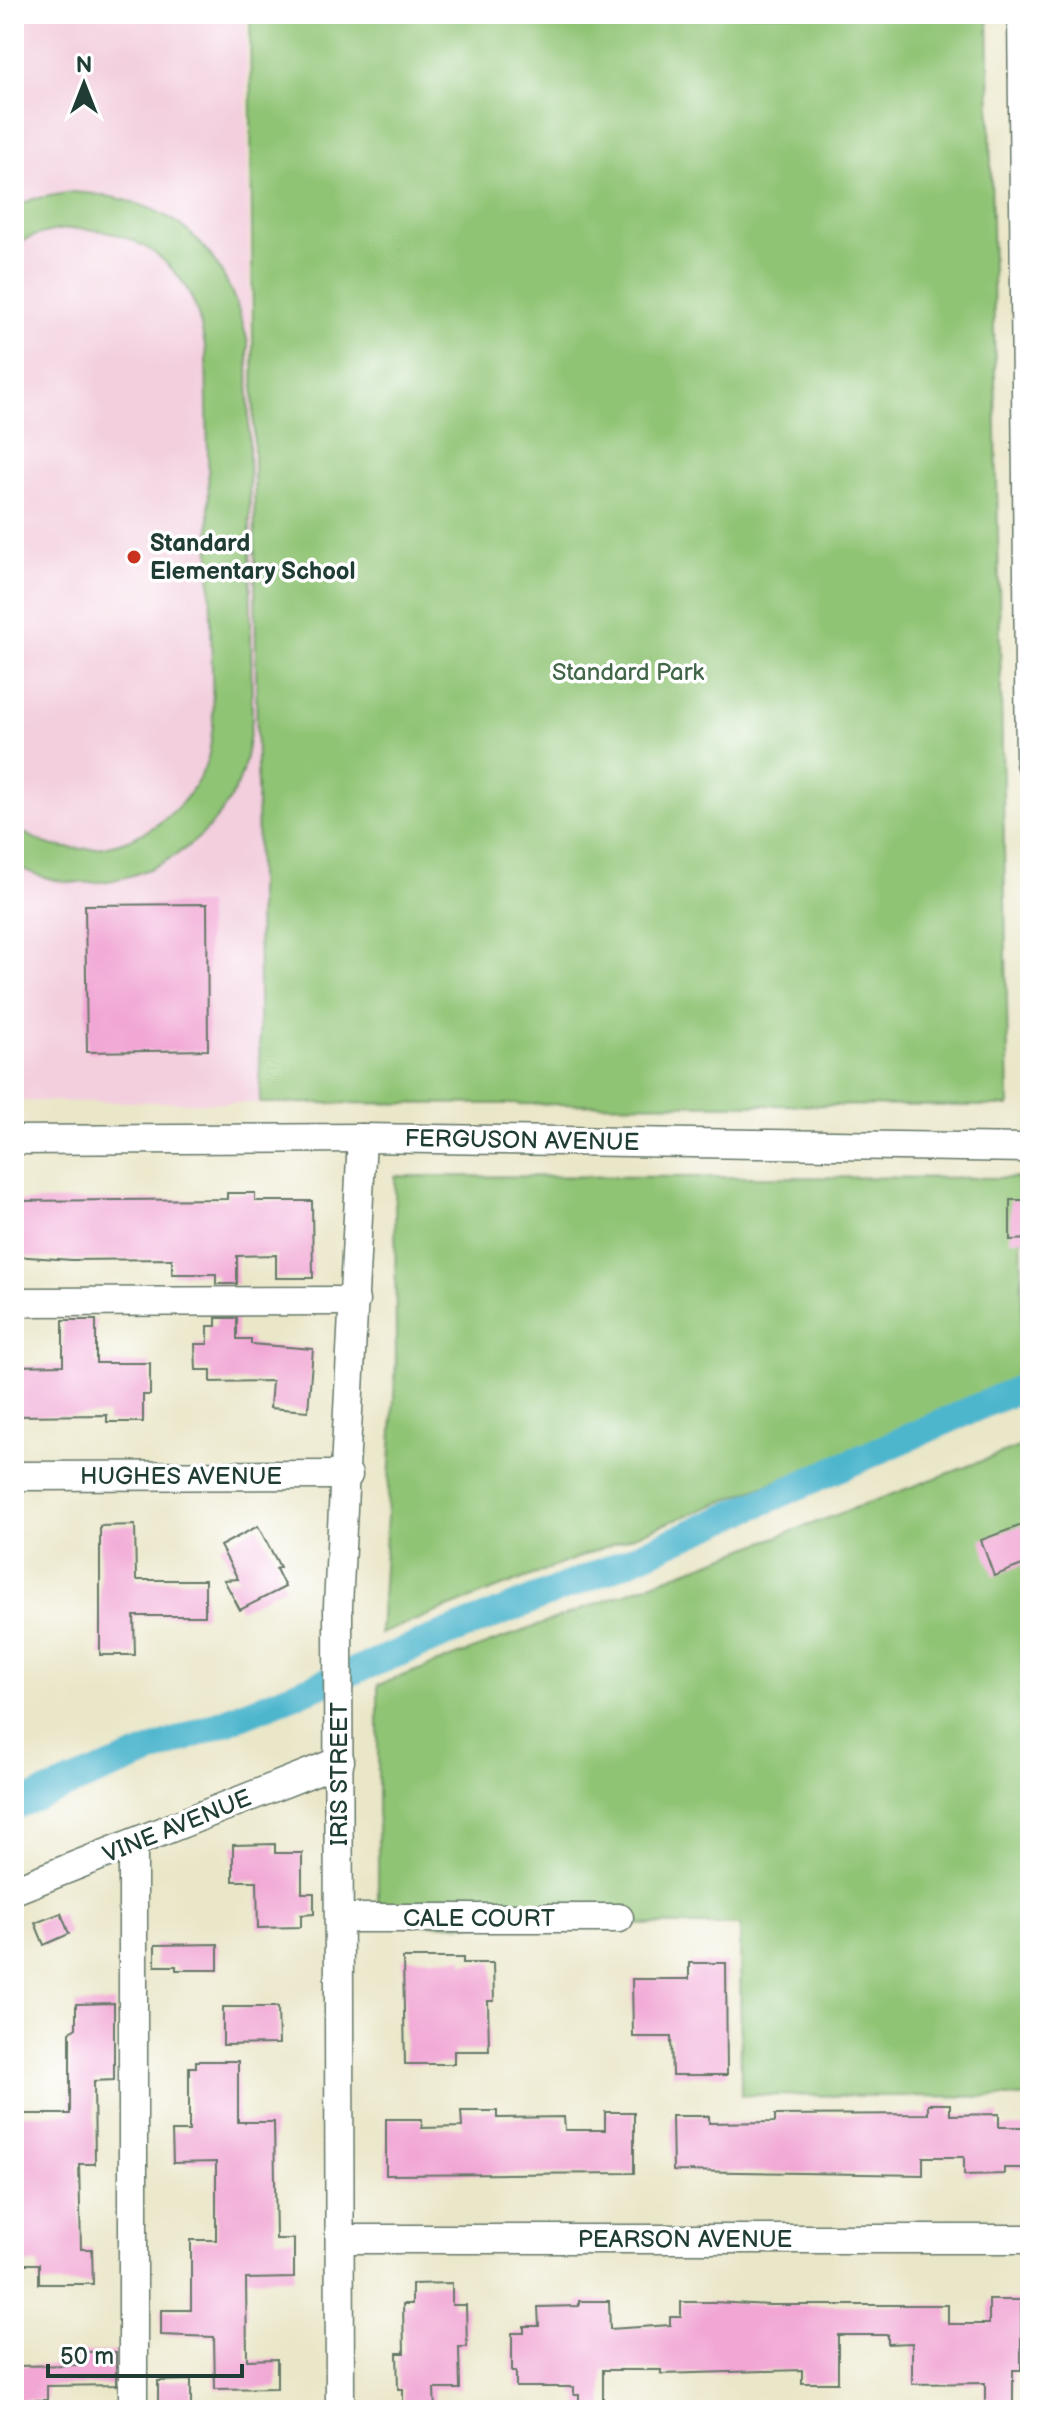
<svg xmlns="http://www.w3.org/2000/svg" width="1044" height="2424" font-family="'Balsamiq Sans',sans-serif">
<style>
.built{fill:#f3cfde}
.green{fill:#90c475;stroke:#588054;stroke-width:2}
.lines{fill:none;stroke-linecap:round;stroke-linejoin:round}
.canal{stroke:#4eb6cd;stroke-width:28}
.building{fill:#f1a6d4}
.minor-casing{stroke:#667868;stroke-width:31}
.minor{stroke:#fff;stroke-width:28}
.poi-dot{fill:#c8321e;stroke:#fff;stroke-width:3}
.labels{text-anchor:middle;stroke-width:7;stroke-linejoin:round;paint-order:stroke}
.poi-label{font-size:24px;font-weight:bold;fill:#1f3d34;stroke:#fff;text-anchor:start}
.park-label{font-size:24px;fill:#416648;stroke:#fff}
.street-label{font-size:24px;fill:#1f3d34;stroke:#fff}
</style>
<rect width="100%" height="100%" fill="#fff"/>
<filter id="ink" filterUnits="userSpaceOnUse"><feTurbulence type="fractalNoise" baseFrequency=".0125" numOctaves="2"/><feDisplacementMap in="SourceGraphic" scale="16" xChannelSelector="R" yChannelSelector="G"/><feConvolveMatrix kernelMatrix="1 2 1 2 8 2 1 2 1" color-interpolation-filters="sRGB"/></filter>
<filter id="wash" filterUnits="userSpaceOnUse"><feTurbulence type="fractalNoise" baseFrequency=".006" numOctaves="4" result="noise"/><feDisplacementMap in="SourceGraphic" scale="32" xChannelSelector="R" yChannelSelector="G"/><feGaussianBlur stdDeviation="1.8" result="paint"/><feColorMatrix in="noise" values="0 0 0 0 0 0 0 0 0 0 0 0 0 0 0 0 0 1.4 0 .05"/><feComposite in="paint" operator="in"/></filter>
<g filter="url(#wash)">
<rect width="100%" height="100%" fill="#eae6c8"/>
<path class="built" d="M14,14h232l15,1089 -247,-2z"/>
<g class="green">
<path d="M250,14h738l21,1092 -749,-3z"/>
<path d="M72,192c102,6 153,52 176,151l4,376c-4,29 -7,57 -23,82 -41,69 -142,107 -215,63v-36c11,5 22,12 33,16 65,19 137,-20 160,-83 4,-11 4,-24 6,-36l-7,-374c-5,-27 -10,-54 -28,-75 -40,-50 -110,-60 -164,-31v-37l19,-9z"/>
<path d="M395,1176l626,2 1,150 8,-2v57l-650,251 16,-271z"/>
<path d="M1030,1443v654l-289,-2 -1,-170 -362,-1v-239z"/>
</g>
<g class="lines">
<path class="canal" d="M14,1806l598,-238 418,-184"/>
</g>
<g id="blocks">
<g class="building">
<path d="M207,904l1,146 -121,2 -2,-147z"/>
<path d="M227,1193h28v8h57l1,77h-37v-23l-39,1v28h-21v-10h-44v-15l-100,1 -58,-4v-55l213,-2z"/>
<path d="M1010,1200h20v39l-20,1z"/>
<path d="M216,1318h21v21h14v5l62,5 -5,62 -38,-3 2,-27 -61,1v-12h-15l-1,-26h13v-18h8z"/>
<path d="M63,1320h33v43h54v32h-7v27h-36v-7l-93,1v-50l49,-1z"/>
<path d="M1030,1522v40l-36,14 -13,-36z"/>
<path d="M135,1525l1,55h69v36h-71l1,39h-35v-129z"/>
<path d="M258,1526l22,41 -4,2 9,18 -45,23 -16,-30 14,-1 -18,-33z"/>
<path d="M275,1844v9h27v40h12v21l-13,1v12l-43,1 -1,-47h-24v-36z"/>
<path d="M61,1913l8,21 -25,11 -9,-22z"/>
<path d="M218,1944v26h-42v-4h-21v-21z"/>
<path d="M403,1958h60v5h30l1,38h-6l1,50h-35v13h-49z"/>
<path d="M689,1963h37l1,112h-55l-1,-38h-38l-1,-58h57z"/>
<path d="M114,2003v77l-20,1 1,83h-16l2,85h11l1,35h-54v-20h-25v-150h56v-82l6,-4v-24z"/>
<path d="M223,2007h55l1,37 -56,1z"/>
<path d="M196,2061h42v61h36l2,117h18v39l-48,1 1,81 30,-1v29l-62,1 -1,-52 -53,-2v-25h30v-70h25v-78l-43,1 -1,-32h17v-64h7z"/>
<path d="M928,2104h22v11l49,-1v13h29v41h-24v6l-40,1v-18h-41v18l-250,-4 -1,-55h37v7l66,-1v-7l153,-1z"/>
<path d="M461,2111h36v7l67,-1 1,13h40v-18h29v61l-248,2v-56h36v9l40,-1z"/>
<path d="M452,2283v22h14l1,42h-8l1,42h-26l1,21h-32v-21h-5l-1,-36h7l-1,-49h9v-20z"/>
<path d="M989,2300h32v70h-8v40h-28v-27l-73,1v-41l-24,1v-9h-50v48h-36v-13l-141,4v-4h-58v40h-24v-15h-5v-8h-58v-15h-4v-39h12v-7h15l-1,-19 41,-1v-5h30l1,28 60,-4v-8h11v-15h32l57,3h178v19h41z"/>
<path d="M78,2352h38v33l-69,1v14h-33v-34l64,-1z"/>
<path d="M191,2380v27l-33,1v-27z"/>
</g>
</g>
</g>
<g filter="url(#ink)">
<use href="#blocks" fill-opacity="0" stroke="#667868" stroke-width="2"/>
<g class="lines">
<defs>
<g id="minor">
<path d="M1022,14l8,749"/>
<path d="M14,1140l348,-2 668,10"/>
<path d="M14,1302l341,-1"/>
<path d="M14,1476l334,-1"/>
<path d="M133,1843v567"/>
<path d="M14,1890l326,-129"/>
<path d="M340,1918h279"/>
<path d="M340,2239h690"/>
<path d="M340,2410l-2,-804 24,-468"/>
</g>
</defs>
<use href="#minor" class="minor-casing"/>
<use href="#minor" class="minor"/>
</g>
</g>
<circle class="poi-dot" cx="134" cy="557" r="8"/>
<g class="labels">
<g class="poi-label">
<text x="150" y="551">Standard<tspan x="150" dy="28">Elementary School</tspan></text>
</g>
<g class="park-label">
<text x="628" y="680">Standard Park</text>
</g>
<g class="street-label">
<text transform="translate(522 1140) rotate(1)" y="8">FERGUSON AVENUE</text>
<text x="181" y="1484">HUGHES AVENUE</text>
<text transform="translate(339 1774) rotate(-90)" y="8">IRIS STREET</text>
<text transform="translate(177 1826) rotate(-22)" y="8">VINE AVENUE</text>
<text x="479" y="1926">CALE COURT</text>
<text x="685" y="2247">PEARSON AVENUE</text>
</g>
</g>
<rect width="1044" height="2424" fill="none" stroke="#fff" stroke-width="48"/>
<g transform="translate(84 84)" stroke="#ffffff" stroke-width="6" paint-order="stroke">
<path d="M0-6L14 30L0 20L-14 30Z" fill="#1f3d34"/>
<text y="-12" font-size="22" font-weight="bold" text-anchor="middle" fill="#1f3d34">N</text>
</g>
<path d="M48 2364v12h194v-12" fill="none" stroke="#1f3d34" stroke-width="4"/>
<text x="60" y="2364" font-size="24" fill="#1f3d34" stroke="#ffffff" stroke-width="6" paint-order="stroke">50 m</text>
</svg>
